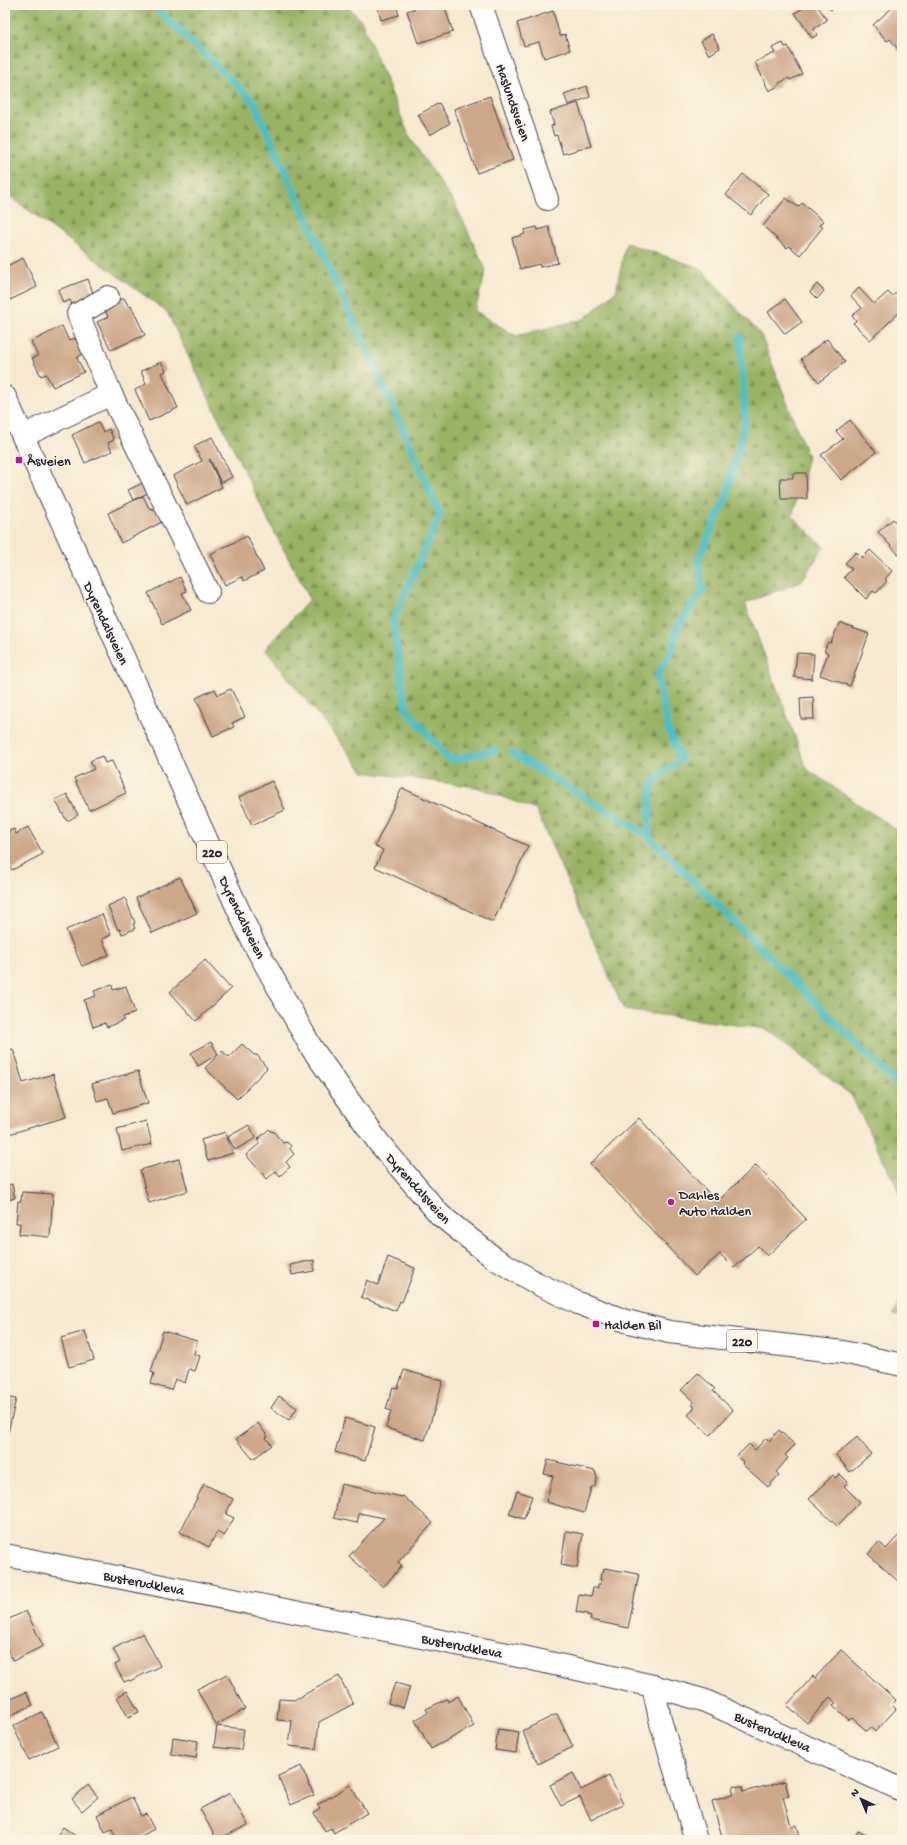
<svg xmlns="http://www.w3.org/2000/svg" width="907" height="1845" font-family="'Gochi Hand',sans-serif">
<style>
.forest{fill:url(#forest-firs);stroke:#5e6a50}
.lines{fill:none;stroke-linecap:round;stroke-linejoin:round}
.stream{stroke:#4fbec4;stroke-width:7}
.building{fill:#cca788}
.minor-casing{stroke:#424051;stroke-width:24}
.major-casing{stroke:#424051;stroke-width:24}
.minor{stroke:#fff;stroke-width:22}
.major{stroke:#fff;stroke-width:22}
.poi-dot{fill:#b5179e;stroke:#fcf5e5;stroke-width:1.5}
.labels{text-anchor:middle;stroke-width:3;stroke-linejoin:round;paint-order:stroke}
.shield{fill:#fcf5e5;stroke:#63616e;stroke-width:1}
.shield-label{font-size:13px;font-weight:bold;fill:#22223b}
.street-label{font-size:14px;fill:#22223b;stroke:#fcf5e5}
.poi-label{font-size:14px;fill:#22223b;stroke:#fcf5e5;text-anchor:start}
</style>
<defs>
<pattern id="forest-firs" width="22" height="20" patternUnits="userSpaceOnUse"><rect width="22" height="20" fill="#99b365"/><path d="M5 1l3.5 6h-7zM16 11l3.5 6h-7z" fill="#7c9154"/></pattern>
</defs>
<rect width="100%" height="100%" fill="#fcf5e5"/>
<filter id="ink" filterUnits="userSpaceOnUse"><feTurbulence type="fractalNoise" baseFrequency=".025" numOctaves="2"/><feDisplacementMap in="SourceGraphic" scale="8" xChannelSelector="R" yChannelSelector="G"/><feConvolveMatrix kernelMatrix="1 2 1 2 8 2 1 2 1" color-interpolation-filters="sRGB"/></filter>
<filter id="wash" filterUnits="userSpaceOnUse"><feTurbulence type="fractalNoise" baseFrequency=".012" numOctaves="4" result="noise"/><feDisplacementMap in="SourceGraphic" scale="16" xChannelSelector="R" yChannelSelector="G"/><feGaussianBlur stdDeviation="0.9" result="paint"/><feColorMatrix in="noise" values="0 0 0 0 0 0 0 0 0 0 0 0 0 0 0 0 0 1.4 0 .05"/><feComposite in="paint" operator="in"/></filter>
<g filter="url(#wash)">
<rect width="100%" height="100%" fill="#f6e9d0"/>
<g class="forest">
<path d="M5,5h341l15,15 49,118 46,68 30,64 -11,41 41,25 68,-17 32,-28 10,-48 74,25 61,67 47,122 -16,59 32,31 -23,35 -56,21 62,166 95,65v363l-51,-102 -85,-66 -142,-19 -88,-200 -59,-23 -113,-15 -99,-123 45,-50 -41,-77 -102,-210 -162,-119z"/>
<path d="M902,1292v25l-9,-2z"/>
</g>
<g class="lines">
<g class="stream">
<path d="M153,5l100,96 152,333 35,81 -47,105 13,89 44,51 45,-10"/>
<path d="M512,753l136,83 246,245 8,1"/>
<path d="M648,836l3,-47 7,-13 23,-17 -13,-30 -11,-53 15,-25 5,-24 26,-37 -5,-30 28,-63 19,-75 -5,-85"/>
</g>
</g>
<g id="blocks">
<g class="building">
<path d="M377,5h19l3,10 -18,5z"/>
<path d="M426,5h18l9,27 -35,11 -11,-32z"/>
<path d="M808,5h9l10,15 -13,9 3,6 -5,3 -17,-25z"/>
<path d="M827,5h10l-6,5z"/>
<path d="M895,5h7v50l-12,-16 -3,2 -14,-16z"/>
<path d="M553,11l7,25 5,-2 5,16 -26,8 -5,-16 -15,4 -7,-23z"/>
<path d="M712,34l8,14 -11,7 -8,-14z"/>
<path d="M783,43l2,4 3,-1 14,28 -12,6 -1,-2 -10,5 1,2 -11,6 -14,-29 20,-9 -3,-5z"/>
<path d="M587,86l3,11 -22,8 -4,-11z"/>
<path d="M490,96l23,64 -36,13 -23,-64z"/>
<path d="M439,103l11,20 -20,12 -12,-20z"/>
<path d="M578,103l13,43 -28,8 -6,-19 -3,1 -3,-10 3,-1 -4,-13z"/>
<path d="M743,174l25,20 -17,21 -25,-20z"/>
<path d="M786,198l12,9 4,-4 21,18 -4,4 4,2 -23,28 -11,-9 -2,2 -24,-22z"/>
<path d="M537,227l1,3 11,-3 9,36 -18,4 -1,-3 -19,5 -8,-31 13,-4 -1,-4z"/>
<path d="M23,258l14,29 -27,13 -5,-11v-22z"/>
<path d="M88,279l8,22 -22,8 -4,-9 -7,3 -5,-13z"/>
<path d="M817,284l7,7 -7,8 -7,-7z"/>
<path d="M859,288l15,16 14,-12 4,4 4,-3 6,7v10l-32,30 -17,-17 3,-2 -4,-5 10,-8 -11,-12z"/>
<path d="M124,298l5,9 2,-1 14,29 -34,15 -14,-28 11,-5 -4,-9z"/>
<path d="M785,299l17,23 -17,12 -17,-22z"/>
<path d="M62,326l7,15 5,-3 1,2 2,-1 7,13 -7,6 7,14 -31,15 -7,-13 -5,2 -9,-18 6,-2 -7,-14z"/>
<path d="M827,339l18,23 -26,20 -18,-23z"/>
<path d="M161,362l5,9 -4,2 16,35 -29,13 -14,-31 11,-6 -5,-13z"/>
<path d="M850,420l26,32 -35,28 -20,-25 22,-16 -7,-8z"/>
<path d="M98,422l5,10 6,-3 5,11 -6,3 4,8 -27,12 -13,-28z"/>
<path d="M212,437l20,40 -11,6 -11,-24 -1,1 13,27 -35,18 -14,-29 29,-15 -8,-15z"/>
<path d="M793,473h13l1,26h-26l-1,-21h13z"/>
<path d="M145,482l5,10 -17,8 -5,-10z"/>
<path d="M143,496l6,12 7,2 6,12 -41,21 -13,-30z"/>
<path d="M893,519l9,10v25l-2,2 -22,-24z"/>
<path d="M247,536l17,35 -20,10 -2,-4 -17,8 -15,-31z"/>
<path d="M870,550l22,21 -7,8 2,2 -11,12 -3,-2 -7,8 -22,-22 8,-8 -7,-6 11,-11 6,6z"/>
<path d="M180,577l7,14 -5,2 9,17 -29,14 -14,-31z"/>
<path d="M839,623l30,11 -19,52 -30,-11 8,-22 -4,-2 4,-9 3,1z"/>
<path d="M797,653l17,1 -2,25 -18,-2z"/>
<path d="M215,689l3,6 13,-6 14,28 -13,6 2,4 -21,9 -17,-38z"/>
<path d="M813,697l1,22h-13l-1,-21z"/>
<path d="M102,756l3,7 7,-2 14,32 -37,17 -15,-32 20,-9 -4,-8z"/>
<path d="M272,781l13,29 -33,15 -13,-28z"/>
<path d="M402,788l126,58 -35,76 -118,-55 8,-17 -8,-4z"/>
<path d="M67,794l11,21 -11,6 -12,-21z"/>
<path d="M28,827l15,27 -31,16 -7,-12v-25l9,-4 2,5z"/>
<path d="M180,877l17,36 -45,20 -16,-35z"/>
<path d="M125,898l10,25 -2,1 2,5 -13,5 -2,-5 -2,1 -10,-24z"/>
<path d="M102,914l9,21 -9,4 7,16 -27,11 -16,-36z"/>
<path d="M205,960l26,29 -35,32 -26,-29z"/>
<path d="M112,985l1,5 13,-4 9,27 -12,4 1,3 -17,7 -2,-4 -12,4 -9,-27 12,-4 -2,-5z"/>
<path d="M211,1042l7,12 -20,12 -7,-13z"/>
<path d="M242,1044l12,11h3l10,13 -30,31 -32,-31 17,-17 7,6z"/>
<path d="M13,1049l10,34 30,-9 13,43 -60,18 -1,-84z"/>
<path d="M138,1071l10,32 -35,10 -5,-15 -11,3 -5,-17z"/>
<path d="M639,1118l78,84 39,-37 50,54 -39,37 -9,-10 -24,22 -14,-14 -25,22 -105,-112z"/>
<path d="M146,1121l6,23 -30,7 -5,-22z"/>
<path d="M249,1125l7,13 -21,12 -7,-13z"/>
<path d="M269,1129l3,3 1,-1 10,12 4,-1 4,4 -1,3 4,5 -8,8 4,5 -10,9 -4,-5 -9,8 -21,-24 14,-12 -3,-3z"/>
<path d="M225,1132l8,21 -25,8 -7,-21z"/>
<path d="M179,1159l9,32 -39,12 -9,-33z"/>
<path d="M12,1184l3,14 -10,3v-15z"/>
<path d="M22,1192l31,2 -3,43 -31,-3 1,-11h-4l2,-22h3z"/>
<path d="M388,1257l27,11 -13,34 -2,-1 -4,10 -35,-14 6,-17 11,5z"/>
<path d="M314,1260v11l-22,4 -2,-10z"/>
<path d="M85,1331l9,29 -25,7 -8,-29z"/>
<path d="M163,1331l34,10 -3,13 6,2 -5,15 -6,-2 -4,14 -10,-4 -4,11 -20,-6 3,-11 -3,-1z"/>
<path d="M404,1370l39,11 -18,59 -39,-12 5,-17 -5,-2 7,-22 5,1z"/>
<path d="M698,1373l17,16 -2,2 20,19 -23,25 -22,-20 7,-8 -3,-2 2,-3 -13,-12z"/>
<path d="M279,1396l18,12 -8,12 -18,-12z"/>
<path d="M5,1397l11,2 -10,42 -1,-1z"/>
<path d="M345,1418l30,9 -10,34 -30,-9z"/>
<path d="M258,1423l10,14 -2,1 6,7 -19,14 -17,-20z"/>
<path d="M779,1430l16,15 -10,10 3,3 -12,14 3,3 -11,12 -26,-23 1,-2 -6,-6 12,-12 6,6 11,-12 3,3z"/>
<path d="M857,1437l14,17 -21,18 -14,-17z"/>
<path d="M548,1460l47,11 2,7 -2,8 -4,2 -7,25 -38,-11 7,-26 -9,-2z"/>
<path d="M840,1474l8,8 -4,4 16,16 -23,24 -28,-27 24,-24 2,3z"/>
<path d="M204,1484l29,15 -7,15 8,4 -10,18 -7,-4 -8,15 -29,-15z"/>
<path d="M341,1484l61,13 1,-1 30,27 -35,39 4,4 -19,21 -34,-31 35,-38 -25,-5 -2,10 -23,-5z"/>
<path d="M517,1491l15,5 -8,23 -15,-5z"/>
<path d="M902,1512v9l-4,-4z"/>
<path d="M566,1531l17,3 -6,34 -16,-3z"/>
<path d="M902,1532v46l-3,4 -31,-28 11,-12 7,7z"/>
<path d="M604,1568l35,6 -11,54 -38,-8 1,-4 -4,-1 1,-1 -12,-2 3,-18 12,2 2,-8h5v-4h3l1,-4h-2l1,-7h2z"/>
<path d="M26,1611l17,35 -30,15 -8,-17v-23z"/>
<path d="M143,1633l17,33 -30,15 -1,-1 -5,2 -9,-17 5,-3 -7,-13z"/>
<path d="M841,1650l55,50 -4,5 4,4 -21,23 -4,-5 -4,4 -15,-13 -3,2 -16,-15 3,-2 -6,-6 -23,26 -20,-18 26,-29 2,2z"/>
<path d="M227,1674l18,35 -29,16 -19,-36z"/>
<path d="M339,1676l14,28 -34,18 -3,27 -27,-3 3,-25 -15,-1 2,-21 15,1z"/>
<path d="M395,1683l15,4 -7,21 -15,-5z"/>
<path d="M127,1691l12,21 -11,5 -11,-20z"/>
<path d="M26,1692l7,13 -28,13v-16z"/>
<path d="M458,1696l16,30 -43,23 -16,-29 13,-7 -2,-4 21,-10 1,3z"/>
<path d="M42,1712l16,34 -29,14 -16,-34z"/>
<path d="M557,1714l16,33 -35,17 -16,-33z"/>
<path d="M217,1726l27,3 -3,21 -27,-3z"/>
<path d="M498,1729l21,3 -3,21 -21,-3z"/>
<path d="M173,1737l25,4 -2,17 -25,-4z"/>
<path d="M301,1766l13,29 -23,10 -13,-29z"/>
<path d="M573,1773l8,17 28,-14 14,28 -32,16 -11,-23 -19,9 -11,-21z"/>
<path d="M785,1781l4,15 -6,1 8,29 6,-1 4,15h-78l-11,-39 20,-6 1,-9 9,1 1,5z"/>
<path d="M88,1785l10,12 -16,14 -10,-12z"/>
<path d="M350,1785l17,28 -33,20 -3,-5 -6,3 -11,-18 6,-4 -3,-4z"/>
<path d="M230,1793l18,32 -31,15 -17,-31z"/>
<path d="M132,1797l9,19 5,-2 8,15 -20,11h-17l-5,-11 -7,3 -8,-17z"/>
<path d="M63,1827l18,13h-27z"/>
<path d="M858,1831l17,9h-22z"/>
</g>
</g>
</g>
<g filter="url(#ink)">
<use href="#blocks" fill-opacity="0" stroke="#424051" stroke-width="1"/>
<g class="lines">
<defs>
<g id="minor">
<path d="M481,5l66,194"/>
<path d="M108,297l-30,17 33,80"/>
<path d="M23,436l88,-42 97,198"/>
<path d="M5,1555l518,102 130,29 50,14 199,90"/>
<path d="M653,1686l8,37 35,117"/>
</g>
<path id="major" d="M5,397l248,545 58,105 68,96 61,72 54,43 44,26 40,19 48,18 43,11 174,20 59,13"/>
</defs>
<use href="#minor" class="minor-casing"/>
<use href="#major" class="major-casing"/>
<use href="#minor" class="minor"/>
<use href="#major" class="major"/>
</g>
</g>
<g class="poi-dot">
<rect x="15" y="456" width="8" height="8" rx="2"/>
<circle cx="671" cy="1202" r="4"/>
<rect x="592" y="1320" width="8" height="8" rx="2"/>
</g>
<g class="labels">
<g class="shield">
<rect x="197" y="841" width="30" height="22" rx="3"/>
<rect x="727" y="1330" width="30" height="22" rx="3"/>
</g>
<g class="shield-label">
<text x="212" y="857">220</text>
<text x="742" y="1346">220</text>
</g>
<g class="street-label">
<text transform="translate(514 102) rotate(71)" y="5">Haslundsveien</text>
<text transform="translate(107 623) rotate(65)" y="5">Dyrendalsveien</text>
<text transform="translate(243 917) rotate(64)" y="5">Dyrendalsveien</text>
<text transform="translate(419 1188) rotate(48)" y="5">Dyrendalsveien</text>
<text transform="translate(144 1582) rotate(11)" y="5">Busterudkleva</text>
<text transform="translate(462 1645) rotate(11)" y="5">Busterudkleva</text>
<text transform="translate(773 1731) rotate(24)" y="5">Busterudkleva</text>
</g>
<g class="poi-label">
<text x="27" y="465">Åsveien</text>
<text x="679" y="1199">Dahles<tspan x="679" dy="16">Auto Halden</tspan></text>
<text x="604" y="1329">Halden Bil</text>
</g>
</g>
<rect width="907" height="1845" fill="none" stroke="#fcf5e5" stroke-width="20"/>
<g transform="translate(861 1799) rotate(316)" stroke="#fcf5e5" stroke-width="3" paint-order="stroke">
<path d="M0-3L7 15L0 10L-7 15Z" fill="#22223b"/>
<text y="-6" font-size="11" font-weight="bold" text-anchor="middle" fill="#22223b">N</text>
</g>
</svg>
